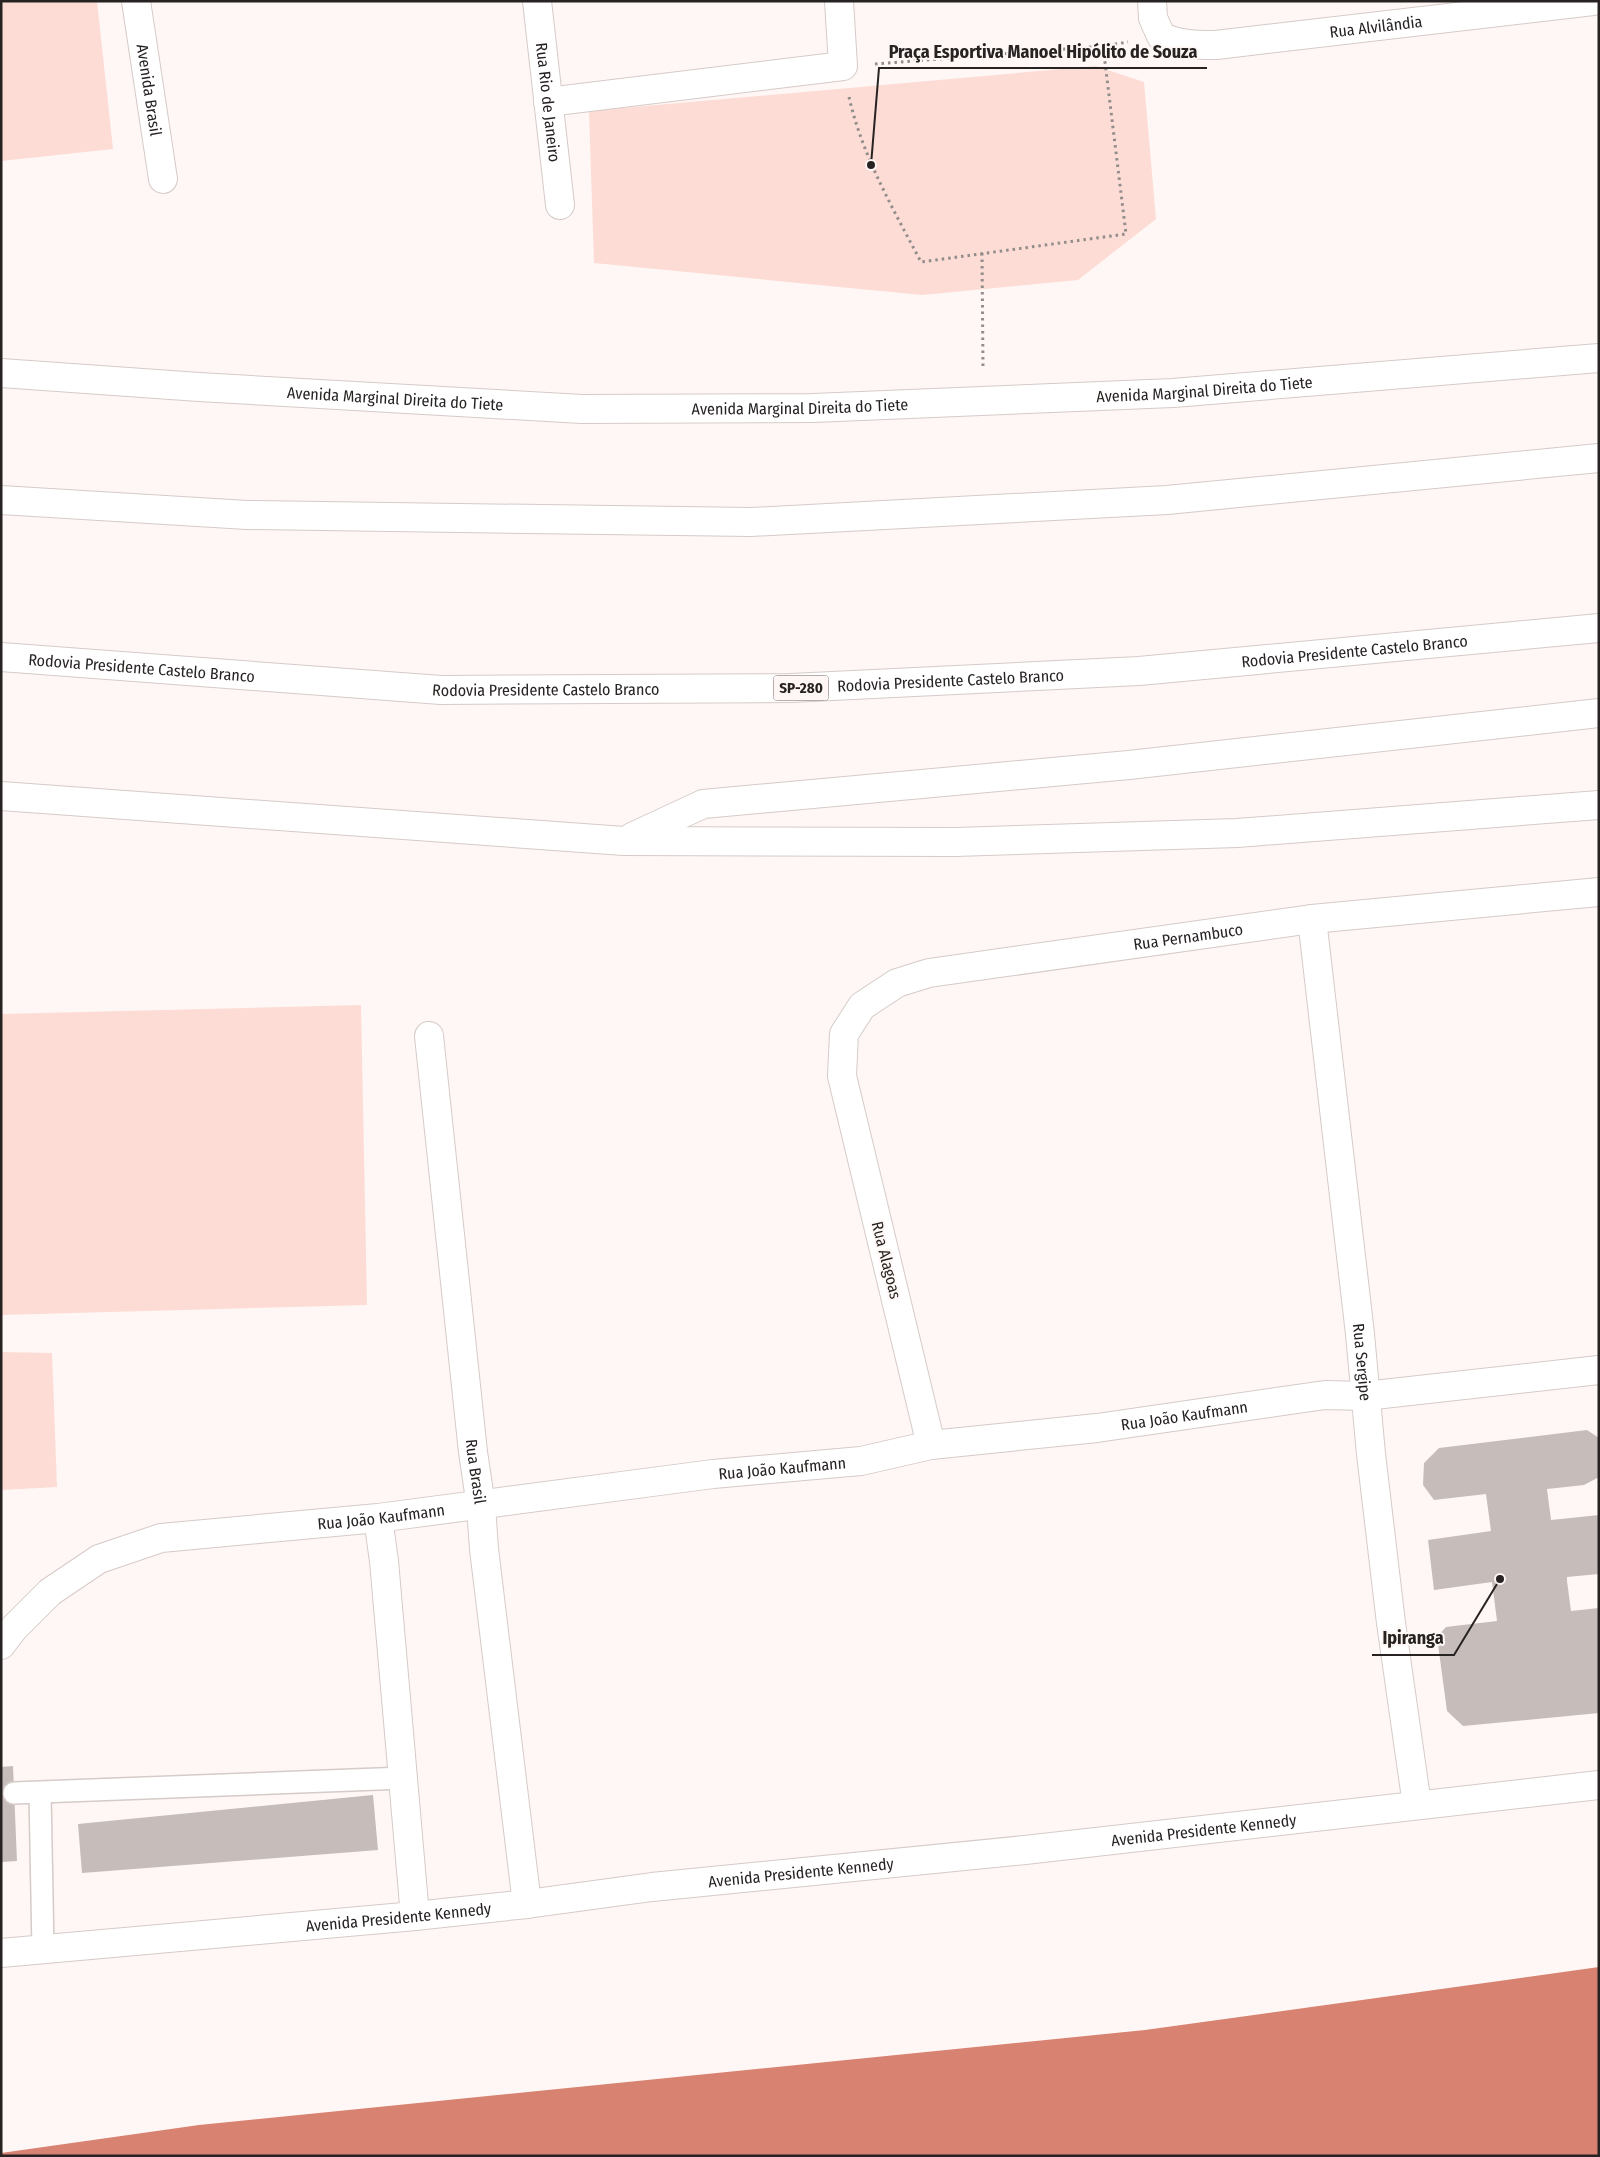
<svg xmlns="http://www.w3.org/2000/svg" width="1600" height="2157" font-family="'Fira Sans Condensed',sans-serif">
<style>
.green{fill:#fcdcd5}
.water{fill:#d88271}
.building{fill:#c6bcba}
.lines{fill:none;stroke-linecap:round;stroke-linejoin:round}
.lane-casing{stroke:#d5cbc8;stroke-width:24}
.street-casing{stroke:#d5cbc8;stroke-width:30}
.secondary-casing{stroke:#d5cbc8;stroke-width:30}
.highway-casing{stroke:#d5cbc8;stroke-width:30}
.path{stroke:#928c8a;stroke-width:3;stroke-dasharray:2.5 4;stroke-linecap:butt}
.lane{stroke:#fff;stroke-width:21}
.street{stroke:#fff;stroke-width:28}
.secondary{stroke:#fff;stroke-width:28}
.highway{stroke:#fff;stroke-width:28}
.labels{text-anchor:middle;stroke-width:4;stroke-linejoin:round;paint-order:stroke}
.shield{fill:#fff7f5;stroke:#686361;stroke-width:1}
.shield-label{font-size:15px;font-weight:bold;fill:#272322}
.street-label{font-size:16px;fill:#272322;stroke:#fff7f5}
.leader{fill:none;stroke:#272322;stroke-width:2}
.callout-dot{fill:#272322;stroke:#fff7f5;stroke-width:2}
.callout-label{font-size:18px;text-anchor:middle;font-weight:bold;fill:#272322;stroke:#fff7f5;stroke-width:4;stroke-linejoin:round;paint-order:stroke}
</style>
<rect width="100%" height="100%" fill="#fff7f5"/>
<g class="green">
<path d="M1,1h96l16,148 -112,12z"/>
<path d="M1096,66l48,16 12,137 -78,61 -156,15 -328,-32 -5,-152z"/>
<path d="M361,1005l6,300 -366,10v-301z"/>
<path d="M1,1352l51,1 5,134 -56,3z"/>
</g>
<path class="water" d="M1599,1967v189h-1598v-3l198,-28 946,-95z"/>
<g class="building">
<path d="M1587,1430l12,8v39l-15,8 -37,4 4,31 48,-5v59l-32,3v4l4,30 28,-3v105l-136,13 -16,-15 -10,-74 9,-10 51,-6 -5,-39 -58,8 -6,-50 63,-9 -5,-37 -52,6 -11,-15 1,-22 15,-15z"/>
<path d="M13,1766l4,95 -16,1v-95z"/>
<path d="M373,1795l5,55 -296,23 -4,-49z"/>
</g>
<g class="lines">
<defs>
<g id="lane">
<path d="M14,1793l390,-15"/>
<path d="M40,1793l3,156"/>
</g>
<g id="street">
<path id="s1" d="M136,1l27,178"/>
<path id="s2" d="M537,1l23,204"/>
<path id="s3" d="M1152,1l1,17 8,18c17,9 36,9 55,9l377,-44"/>
<path d="M548,102l295,-36 -4,-65"/>
<path id="s4" d="M1312,919l48,415 11,120 20,169 26,182"/>
<path id="s5" d="M429,1036l44,416 8,54 3,43 43,355"/>
<path id="s6" d="M931,1445l-89,-369 2,-42 18,-28 35,-23 32,-10 383,-54 287,-27"/>
<path d="M378,1518l6,43 31,355"/>
</g>
<g id="secondary">
<path id="s7" d="M1,1645l13,-17 36,-36 49,-33 62,-21 217,-20 335,-44 148,-13 70,-16 166,-17 228,-33 40,1 234,-26"/>
<path id="s8" d="M1,1953l414,-37 112,-12 125,-17 373,-37 574,-65"/>
</g>
<g id="highway">
<path id="s9" d="M1,373l198,14 383,22 231,-1 360,-15 426,-35"/>
<path d="M1,500l246,15 504,7 416,-22 432,-42"/>
<path id="s10" d="M1,657l440,33 350,-2 348,-17 460,-43"/>
<path d="M1,796l623,45 331,1 282,-9 362,-28"/>
<path d="M632,837l71,-33 426,-39 470,-52"/>
</g>
</defs>
<use href="#lane" class="lane-casing"/>
<use href="#street" class="street-casing"/>
<use href="#secondary" class="secondary-casing"/>
<use href="#highway" class="highway-casing"/>
<g class="path">
<path d="M875,64l228,-18 25,-4"/>
<path d="M849,97c13,58 44,112 72,165l205,-28 -23,-188"/>
<path d="M982,253l1,115"/>
</g>
<use href="#lane" class="lane"/>
<use href="#street" class="street"/>
<use href="#secondary" class="secondary"/>
<use href="#highway" class="highway"/>
</g>
<g class="labels">
<rect class="shield" x="773.5" y="675.5" width="55" height="25" rx="4"/>
<g class="shield-label">
<text x="801" y="693">SP-280</text>
</g>
<g class="street-label">
<text dy="6" stroke="none"><textPath href="#s3" startOffset="254">Rua Alvilândia</textPath></text>
<text dy="6" stroke="none"><textPath href="#s1" startOffset="90">Avenida Brasil</textPath></text>
<text dy="6" stroke="none"><textPath href="#s2" startOffset="102">Rua Rio de Janeiro</textPath></text>
<text dy="6" stroke="none"><textPath href="#s9" startOffset="1205">Avenida Marginal Direita do Tiete</textPath></text>
<text dy="6" stroke="none"><textPath href="#s9" startOffset="395">Avenida Marginal Direita do Tiete</textPath></text>
<text dy="6" stroke="none"><textPath href="#s9" startOffset="800">Avenida Marginal Direita do Tiete</textPath></text>
<text dy="6" stroke="none"><textPath href="#s10" startOffset="1356">Rodovia Presidente Castelo Branco</textPath></text>
<text dy="6" stroke="none"><textPath href="#s10" startOffset="141">Rodovia Presidente Castelo Branco</textPath></text>
<text dy="6" stroke="none"><textPath href="#s10" startOffset="951">Rodovia Presidente Castelo Branco</textPath></text>
<text dy="6" stroke="none"><textPath href="#s10" startOffset="546">Rodovia Presidente Castelo Branco</textPath></text>
<text dy="6" stroke="none"><textPath href="#s6" startOffset="792">Rua Pernambuco</textPath></text>
<text transform="translate(887 1260) rotate(76)" y="6">Rua Alagoas</text>
<text dy="6" stroke="none"><textPath href="#s4" startOffset="446">Rua Sergipe</textPath></text>
<text dy="6" stroke="none"><textPath href="#s7" startOffset="1228">Rua João Kaufmann</textPath></text>
<text dy="6" stroke="none"><textPath href="#s7" startOffset="822">Rua João Kaufmann</textPath></text>
<text dy="6" stroke="none"><textPath href="#s5" startOffset="438">Rua Brasil</textPath></text>
<text dy="6" stroke="none"><textPath href="#s7" startOffset="418">Rua João Kaufmann</textPath></text>
<text dy="6" stroke="none"><textPath href="#s8" startOffset="1209">Avenida Presidente Kennedy</textPath></text>
<text dy="6" stroke="none"><textPath href="#s8" startOffset="804">Avenida Presidente Kennedy</textPath></text>
<text dy="6" stroke="none"><textPath href="#s8" startOffset="399">Avenida Presidente Kennedy</textPath></text>
</g>
</g>
<path class="leader" d="M871 165L879 68H1207M1500 1579L1454 1655H1372"/>
<g class="callout-dot">
<circle cx="871" cy="165" r="5"/>
<circle cx="1500" cy="1579" r="5"/>
</g>
<g class="callout-label">
<text x="1043" y="58">Praça Esportiva Manoel Hipólito de Souza</text>
<text x="1413" y="1644">Ipiranga</text>
</g>
<rect width="1600" height="2157" fill="none" stroke="#272322" stroke-width="5"/>
</svg>
